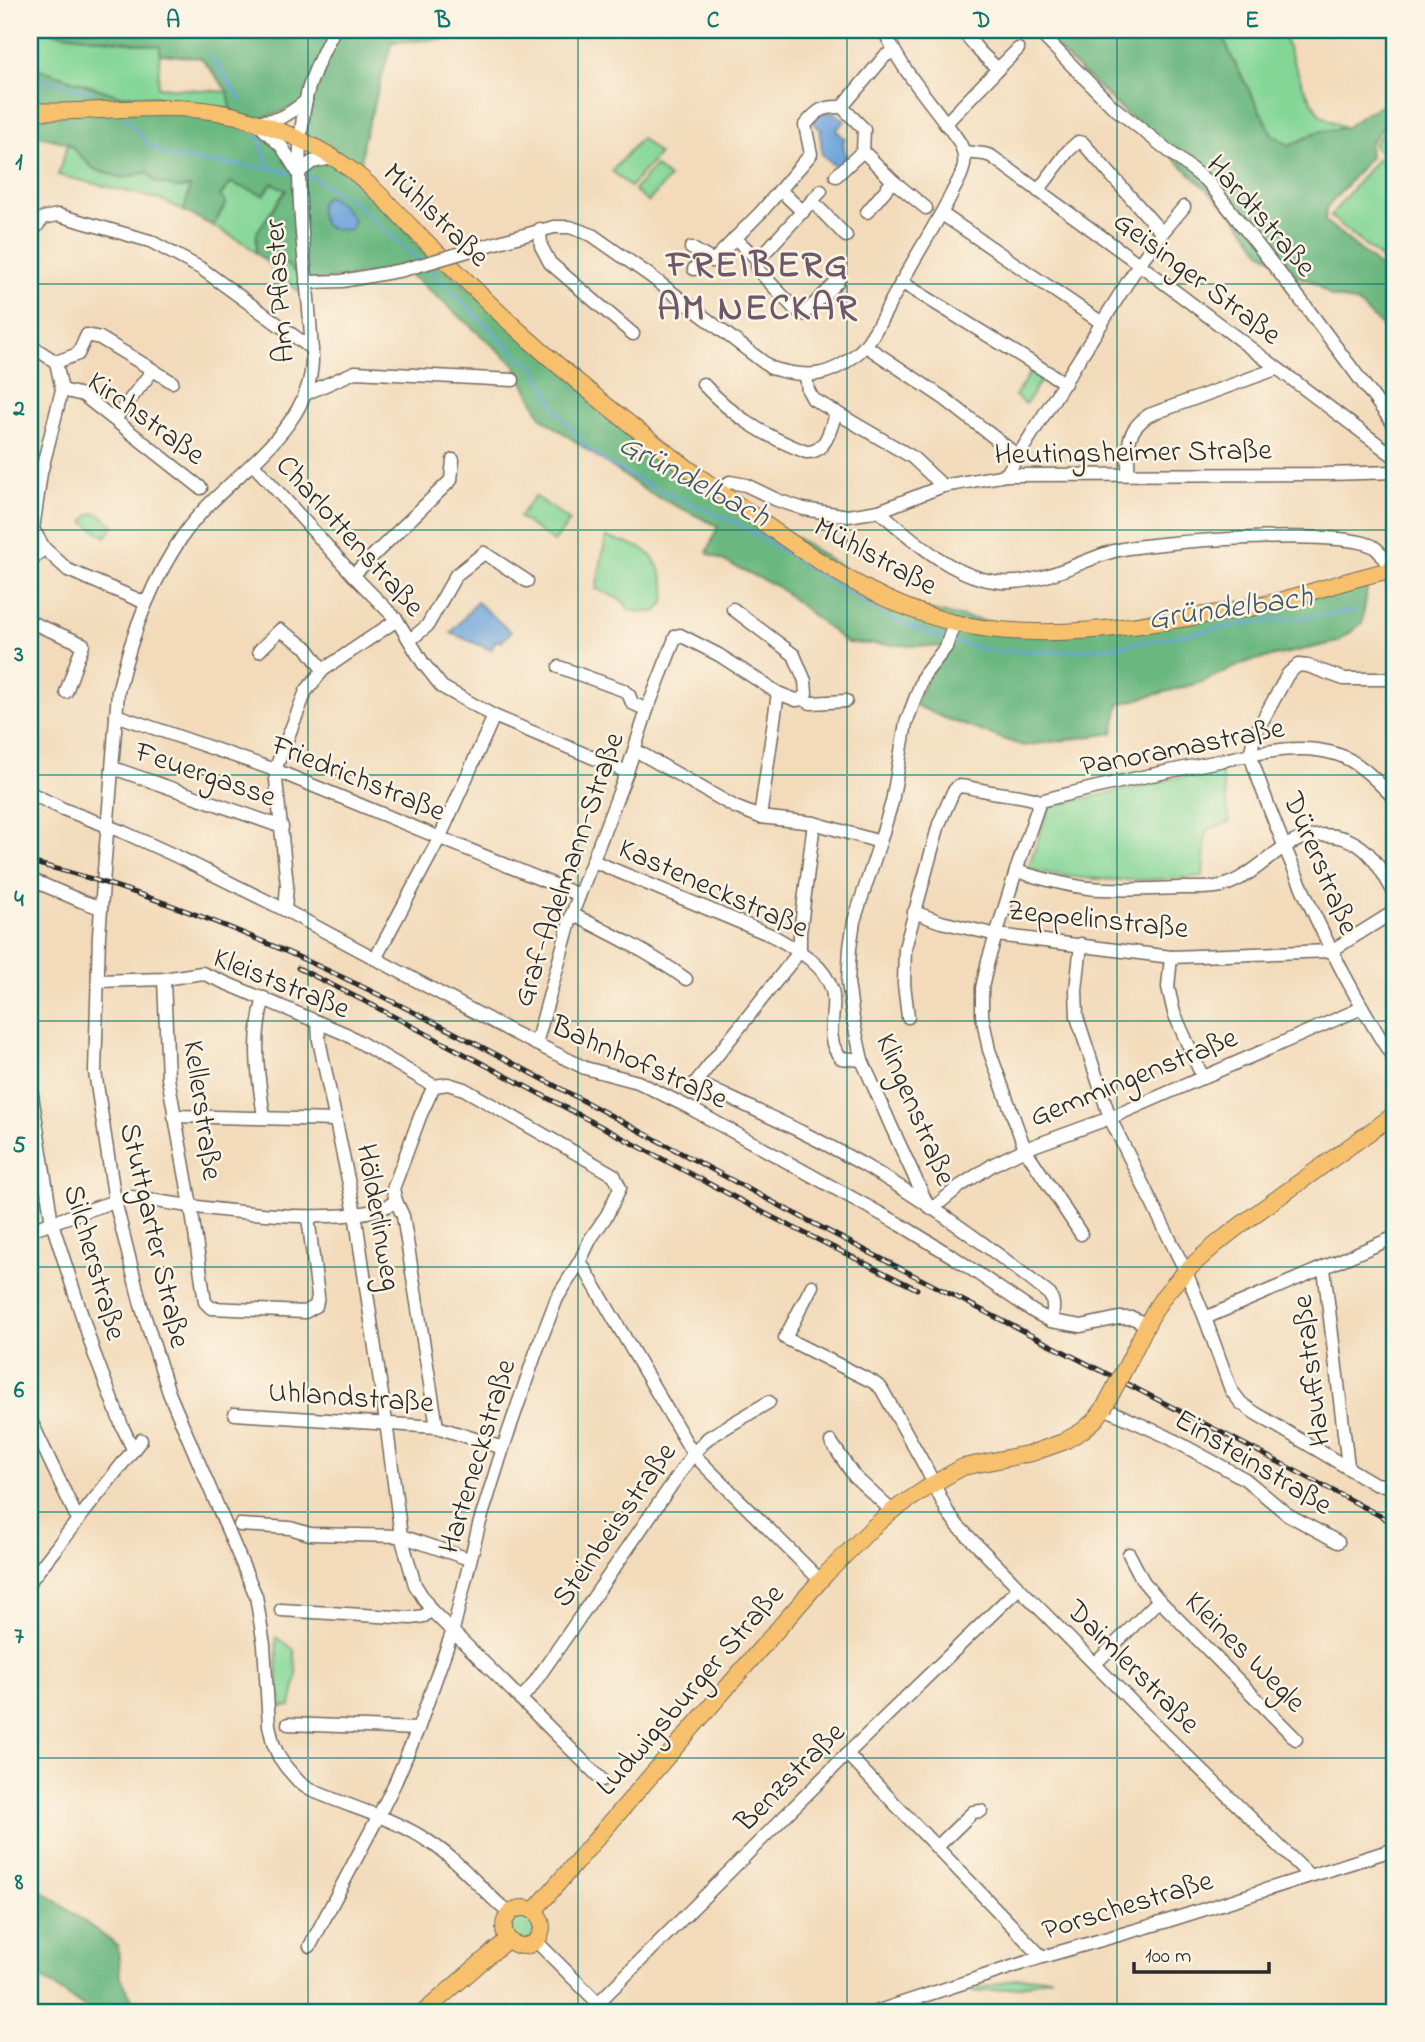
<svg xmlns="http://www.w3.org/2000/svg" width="1425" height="2042" font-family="'Indie Flower',sans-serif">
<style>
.green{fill:#84d697;stroke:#588061;stroke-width:2}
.forest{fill:#6bb780;stroke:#4b7156;stroke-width:2;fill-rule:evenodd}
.water{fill:#6da4db;stroke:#4c6883;stroke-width:2}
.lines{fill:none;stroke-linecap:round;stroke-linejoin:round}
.stream{stroke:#6da4db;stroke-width:2.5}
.minor-casing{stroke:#71685d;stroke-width:15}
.major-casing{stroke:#71685d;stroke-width:18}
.minor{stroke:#fff;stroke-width:12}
.major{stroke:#f7c06c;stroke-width:16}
.rail-casing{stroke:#2b2b2b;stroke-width:5}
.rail{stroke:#fcf5e5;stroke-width:2.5;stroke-dasharray:8;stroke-linecap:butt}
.minor-bridge-casing{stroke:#71685d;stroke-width:15;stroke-linecap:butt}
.major-bridge-casing{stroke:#71685d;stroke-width:18;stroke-linecap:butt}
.minor-bridge{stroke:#fff;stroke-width:12}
.major-bridge{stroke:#f7c06c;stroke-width:16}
.grid{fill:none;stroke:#0f766e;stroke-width:2;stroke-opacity:0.55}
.labels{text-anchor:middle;stroke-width:5;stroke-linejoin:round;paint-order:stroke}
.street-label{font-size:30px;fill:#2b2b2b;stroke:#fcf5e5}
.water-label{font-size:32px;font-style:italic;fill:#425569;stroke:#fcf5e5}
.district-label{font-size:37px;font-weight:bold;letter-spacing:2px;fill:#6d586b;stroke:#fcf5e5}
.neatline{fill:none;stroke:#0f766e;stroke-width:2.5}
.grid-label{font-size:23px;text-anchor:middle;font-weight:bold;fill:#0f766e}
</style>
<rect width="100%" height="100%" fill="#fcf5e5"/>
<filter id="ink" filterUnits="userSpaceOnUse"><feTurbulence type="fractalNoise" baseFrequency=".0143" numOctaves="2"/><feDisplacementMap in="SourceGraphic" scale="14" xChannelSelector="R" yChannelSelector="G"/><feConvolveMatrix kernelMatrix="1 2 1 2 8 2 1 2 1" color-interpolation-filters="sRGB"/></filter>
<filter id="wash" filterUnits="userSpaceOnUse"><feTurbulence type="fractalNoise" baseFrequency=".00686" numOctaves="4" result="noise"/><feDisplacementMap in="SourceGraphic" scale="28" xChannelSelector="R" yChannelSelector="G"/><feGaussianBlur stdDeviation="1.57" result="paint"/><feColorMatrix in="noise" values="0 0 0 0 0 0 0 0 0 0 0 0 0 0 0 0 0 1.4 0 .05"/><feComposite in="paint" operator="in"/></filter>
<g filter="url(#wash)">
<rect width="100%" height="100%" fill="#f2daba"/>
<g class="green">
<path d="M30,30l130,16 -2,41 70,5 4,22 -75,-5v-12l-40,-2 -87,-29z"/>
<path d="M1221,30h60l22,56 17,29 25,13 -28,4 -27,14 -18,-12 -41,-78z"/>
<path d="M1395,119v45l-22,-19z"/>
<path d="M641,138l18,16 -29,33 -18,-16z"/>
<path d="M68,143l26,26 29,9 25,-6 28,16 15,-1 -7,24 -22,-11 -104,-25z"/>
<path d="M1378,158l17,14v98l-65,-54z"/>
<path d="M655,166l14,12 -21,24 -14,-12z"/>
<path d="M231,183l33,12 8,-12 14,7 -29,42 -1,21 -10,-9 -33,-18 13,-22 -6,-8z"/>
<path d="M279,258l20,17 2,19 -33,-31z"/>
<path d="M1033,368l11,7 -18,29 -11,-8z"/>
<path d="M535,496l35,25 -16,21 -35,-25z"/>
<path d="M94,513h3l17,12 -8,12 -22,-15 5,-7z"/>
<path d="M606,537c12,4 26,7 37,12 14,8 25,35 22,50 -1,6 -6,10 -10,13l-25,-1 -8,-11 -26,-11z"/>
<path d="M1221,772l9,50 -24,8 -3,46c-58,6 -118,7 -175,-7l21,-62 126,-29z"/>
<path d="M276,1637l18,13 3,27 -6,29 -12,1z"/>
<circle cx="522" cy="1927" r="14"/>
<path d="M1052,1977l-35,10 -43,6 -2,-2 46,-13z"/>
</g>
<g class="forest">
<path d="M30,30h549l-14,3 -173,9 -29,100 -2,27 59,79 253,210 227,147 149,28 319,-51 -6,41 -24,19 -91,20 -48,21 -80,21 -6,29 -90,13 -81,-29 -29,-13 33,-57 -99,-4 -69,-56 -71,-34 11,-27 -69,-33 -107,-75 -28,-54 -93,-81 -18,-13 -97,12 -27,-24 -11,5 -12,-10 1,-21 29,-42 -14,-7 -8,12 -33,-12 -11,12 6,8 -13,23 -29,-15 6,-24 -14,1 -21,-6 -8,-10 -24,6 -29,-9 -26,-26 -38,-9v-68l87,29 40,2v11l75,6 -4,-22 -27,-34 -41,-4v-8zM306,102l-5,38 17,19 -20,13 -42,-51z"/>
<path d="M1037,30h184l10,26 41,78 18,12 27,-14 28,-4 21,-15 29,-14v15l-26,30 1,13 -44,52 -1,12 70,58v59l-38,-35 -26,-7 -17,-14 -16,-6 -37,-25 -29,-38z"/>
<path d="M31,1883l87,63 2,31 17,31 -2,4h-44l-61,-42z"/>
</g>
<g class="water">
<path d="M834,112l11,9 -9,9 9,9 -2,3 3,16 -9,10 -15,-13 -2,-22 2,-2 -10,-10 6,-7z"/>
<path d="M326,196c14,5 20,13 28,25l-4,9 -16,-1 -9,-3c-6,-11 -9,-20 1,-30z"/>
<path d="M477,602l34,30 -10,10 -5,-2 -5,10 -40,-17z"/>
</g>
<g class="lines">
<g class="stream">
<path d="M211,56l31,46"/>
<path d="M30,79l19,2 42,11"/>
<path d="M122,115l26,29 19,12 34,6 69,6 23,6"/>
<path d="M256,128l13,40"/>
<path d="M303,175l7,1 46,28 62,56"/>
<path d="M426,267l96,93 12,5 26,50 27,32 22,17 37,20 94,41 149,93 54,21"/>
<path d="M953,642l42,9h75l50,-5 118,-21 118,-14"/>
</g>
</g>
</g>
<g filter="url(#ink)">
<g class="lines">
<defs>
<g id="minor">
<path d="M334,30c-11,21 -21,41 -27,64 -19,89 2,173 5,262 2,77 -90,122 -128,178 -33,47 -53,102 -66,158l-19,243 -4,137 20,129 26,104 28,88 87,203 8,49 5,80 4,18 6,14 7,10 14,16 9,6c39,18 83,28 119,52 31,19 53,49 81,72"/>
<path d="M1037,30l75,76 97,77 98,125 88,118"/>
<path d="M998,69l20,-20"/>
<path d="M842,107l43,-51 8,-4"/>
<path d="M259,121c22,0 30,-7 47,-20"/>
<path d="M945,124l53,-55 -18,-17 -18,-22"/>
<path d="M260,126l22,21 15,24"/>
<path d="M863,151l30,30 33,27"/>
<path d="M964,152l20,2 7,2 148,108 256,193"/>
<path d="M298,173l14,-11 20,-4"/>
<path d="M780,190l23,22"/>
<path d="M813,202l33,34"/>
<path d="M867,212l26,-31"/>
<path d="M942,214l160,109"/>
<path d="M540,229l1,17 9,17 83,71"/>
<path d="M1162,233l22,-26"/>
<path d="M30,235l13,-17 15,-3 92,26 52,28 110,80"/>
<path d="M735,238l23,22 -1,9 38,40 9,5 34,-33"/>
<path d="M506,240l48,-13h16l22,8 57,40 122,93c37,11 59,10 89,-17 14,-12 29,-48 39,-64 17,-32 37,-62 53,-94 4,-8 9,-16 11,-24 3,-9 1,-17 -3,-26 -27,-40 -56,-67 -76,-113"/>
<path d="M691,248l22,13 49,-50 49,-57 -6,-29c12,-14 17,-19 37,-18l22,22 -1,22 -27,25"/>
<path d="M758,260l63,-69"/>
<path d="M694,269l10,-12"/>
<path d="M306,282l36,-1 61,-11"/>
<path d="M901,282l164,101"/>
<path d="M30,345l26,17"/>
<path d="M866,346l79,53 73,57"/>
<path d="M56,362l6,28 -21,83 -8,56 11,19 24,22 78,33"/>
<path d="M56,362l22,-8 9,-19 13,3 53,32 -38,49"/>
<path d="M153,370l19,12"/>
<path d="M806,376l2,14 5,9 99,58 31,29"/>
<path d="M703,384c30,32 61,52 103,68 20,2 25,-25 30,-40"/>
<path d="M62,390l21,5 118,93"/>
<path d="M305,394l50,-22 158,8"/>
<path d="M253,464l100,111 44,45 26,43 19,24 52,29 133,56"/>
<path d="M1128,474c1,-28 -4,-42 21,-59l127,-46"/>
<path d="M1006,475l133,-211 23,-31 -79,-90 -5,-1 -10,9 -30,40"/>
<path d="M717,490l13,-8 16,3 31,15 27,9 44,7 31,-5 64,-25 63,-11 322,-1 67,-2"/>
<path d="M879,511c34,29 75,68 122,71 40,3 76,-20 113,-31 38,-10 232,-23 260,-4 13,9 16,28 21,42"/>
<path d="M30,562l14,-14"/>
<path d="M353,575l98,-95 2,-20"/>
<path d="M733,609l61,46 11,26 1,12 -4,6"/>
<path d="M30,622l53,22 -17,48"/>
<path d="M410,640l17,-14 29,-51 28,-22 43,28"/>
<path d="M259,651l21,-21 26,17 17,23"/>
<path d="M559,667l64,23 6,5 3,8 15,7"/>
<path d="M116,715l159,55 304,125"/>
<path d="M635,750l100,57 25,10 54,6 66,19"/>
<path d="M1250,755c37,107 83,211 145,306"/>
<path d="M1250,755l5,-21 33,-60 10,-9 10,1 36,13h51"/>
<path d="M113,768l169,59"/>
<path d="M30,793l33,16 60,23 53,24 109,54 229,123 71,35 53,14 52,26 211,117 54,33 79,54 17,9 30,5 38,-8h14l14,7"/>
<path d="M1040,801l-24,70 -28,90 -6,27v27l7,35 36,99 56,85"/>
<path d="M760,817l18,-124"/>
<path d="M814,823l-14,110v18l-104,131c59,28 121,55 178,89 62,37 120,79 176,124 5,9 3,16 1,26"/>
<path d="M593,861l180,75c23,13 51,27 59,54 6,24 -10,47 9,68l21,2"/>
<path d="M1016,871c24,7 47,14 72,17 30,3 61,1 91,0 14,0 30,1 43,-2 22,-6 41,-24 59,-37 23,-16 56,-20 80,-2 15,11 25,32 34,47"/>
<path d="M30,879l51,22 20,7"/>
<path d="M285,910l2,-25 -12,-115 31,-79 17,-21 74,-50"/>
<path d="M914,912l27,10 56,13 174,22 160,-6 64,-40"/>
<path d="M572,914c40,20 78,39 114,65"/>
<path d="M1081,944l-5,46 1,27 33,101 76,154 19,46 26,72 10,13 14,10 120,71 20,2"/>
<path d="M1171,957l-3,30 6,26 29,65"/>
<path d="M375,959l64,-120 55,-123"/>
<path d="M164,979l4,99 23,128 14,96 6,6 94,4 11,-6 2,-10 -10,-79"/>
<path d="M98,981l66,-2 38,-6 144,61 88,52"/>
<path d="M264,998c-12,40 -6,79 0,119"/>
<path d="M908,1017l-4,-33 1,-36 34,-124 14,-32 5,-6c9,0 15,3 24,4 19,5 39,4 58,11 59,-15 119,-28 179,-40 37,-7 79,-19 117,-7 23,7 42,28 59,45"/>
<path d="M318,1022l1,18 36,173 31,209 15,114 14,49 16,25 171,170"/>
<path d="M536,1044l36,-130 55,-142 20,-62 29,-74 4,-1 39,20 59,38 18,7 6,-1 9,4 35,-2"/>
<path d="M30,1083l22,140 42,130 28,73 11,23"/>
<path d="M434,1086l-13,28 -28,75 3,12 7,15 34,211"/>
<path d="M174,1116l162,4"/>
<path d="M131,1197c54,9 222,36 265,4"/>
<path d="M928,1206l-36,-78 -30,-68 -9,-41 -5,-37 2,-34 4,-27 26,-79 12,-40 14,-79 18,-48 22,-28 8,-24"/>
<path d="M932,1209l28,-23 34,-22 31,-15 85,-31 252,-110"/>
<path d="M30,1230l85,-29"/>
<path d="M580,1261l113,193 128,127"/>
<path d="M1324,1269l24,197"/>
<path d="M812,1286l-27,52 88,44 8,6 45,80 21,43 11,15 185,187 166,162"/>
<path d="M1205,1318l190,-81"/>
<path d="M1104,1408l62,28 79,43 42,35 51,28"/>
<path d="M235,1414l202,13 66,21"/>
<path d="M30,1419l48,101"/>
<path d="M831,1442l23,34 38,35"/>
<path d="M240,1525l50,3 20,6 91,2 68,23"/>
<path d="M1129,1554l14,27 16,19 137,139"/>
<path d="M30,1581l111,-141"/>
<path d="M281,1610l130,8 13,-2 7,-6"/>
<path d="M1096,1663l63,-63"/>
<path d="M520,1699l10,-10 163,-235 15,-16 61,-36"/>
<path d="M288,1724l130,5"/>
<path d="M847,1754l195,203"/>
<path d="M937,1847l36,-35 8,-1"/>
<path d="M536,1941l71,71"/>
<path d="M310,1946l68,-129 17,-34 23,-54 35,-99 26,-105 24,-77 33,-96 21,-54 23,-37 11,-23 16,-23 13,-27 -6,-13 -150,-86 -16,-5 -14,2"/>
<path d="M598,2003l249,-249 172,-166"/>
<path d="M875,2012l167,-55 122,-35 231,-73"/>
</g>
<g id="major">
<path d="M30,111c73,4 152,-15 223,10 34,11 68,27 97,48 23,17 42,38 62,59 26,25 52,51 78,76 75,71 156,135 240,195 74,53 154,114 246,128 74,12 150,1 223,-11 23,-4 47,-6 69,-12 43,-11 84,-26 127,-35"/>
<path d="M1123,1372c15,-26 25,-56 44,-80 34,-40 77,-70 119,-100 36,-26 73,-52 109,-78"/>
<circle cx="523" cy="1927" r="19"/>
<path d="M534,1911l221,-256 71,-81 46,-46 20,-17 41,-27 30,-17 69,-14 31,-11 19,-11 14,-12 8,-11"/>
<path d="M424,2012l84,-73"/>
</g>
</defs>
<use href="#minor" class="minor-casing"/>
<use href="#major" class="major-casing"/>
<use href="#minor" class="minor"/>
<use href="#major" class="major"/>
<defs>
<g id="rail">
<path d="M30,862c178,44 344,127 505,213 79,42 158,84 236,126 207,110 418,211 624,323"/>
<path d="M298,968l74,37 398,211 147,73"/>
</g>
</defs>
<use href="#rail" class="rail-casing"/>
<use href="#rail" class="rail"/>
<defs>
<path id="minor-bridge" d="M403,270l103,-30"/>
<path id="major-bridge" d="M1104,1408l19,-36"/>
</defs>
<use href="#minor-bridge" class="minor-bridge-casing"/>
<use href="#major-bridge" class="major-bridge-casing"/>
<use href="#minor-bridge" class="minor-bridge"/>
<use href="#major-bridge" class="major-bridge"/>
</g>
</g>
<path class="grid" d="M308,30v1982M578,30v1982M847,30v1982M1117,30v1982M30,284h1365M30,530h1365M30,775h1365M30,1021h1365M30,1267h1365M30,1512h1365M30,1758h1365"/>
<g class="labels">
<g class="street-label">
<text transform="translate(437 214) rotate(44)" y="10">Mühlstraße</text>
<text transform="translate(1262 215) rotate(49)" y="10">Hardtstraße</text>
<text transform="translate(1198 277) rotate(37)" y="10">Geisinger Straße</text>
<text transform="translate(278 291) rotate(-94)" y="10">Am Pflaster</text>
<text transform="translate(147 417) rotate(36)" y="10">Kirchstraße</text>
<text transform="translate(1133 451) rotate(-1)" y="10">Heutingsheimer Straße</text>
<text transform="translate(351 535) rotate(48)" y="10">Charlottenstraße</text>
<text transform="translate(876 555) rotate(28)" y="10">Mühlstraße</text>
<text transform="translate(1182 746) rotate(-11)" y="10">Panoramastraße</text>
<text transform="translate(206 773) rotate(19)" y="10">Feuergasse</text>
<text transform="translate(359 777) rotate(22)" y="10">Friedrichstraße</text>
<text transform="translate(1322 863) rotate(67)" y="10">Dürerstraße</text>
<text transform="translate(567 869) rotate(-71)" y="10">Graf-Adelmann-Straße</text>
<text transform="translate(714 887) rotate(24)" y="10">Kasteneckstraße</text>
<text transform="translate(1098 918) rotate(6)" y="10">Zeppelinstraße</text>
<text transform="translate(282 982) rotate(22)" y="10">Kleiststraße</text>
<text transform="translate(640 1061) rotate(24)" y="10">Bahnhofstraße</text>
<text transform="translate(1133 1076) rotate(-22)" y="10">Gemmingenstraße</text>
<text transform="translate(917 1109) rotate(67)" y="10">Klingenstraße</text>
<text transform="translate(204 1110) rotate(82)" y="10">Kellerstraße</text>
<text transform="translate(380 1217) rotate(80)" y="10">Hölderlinweg</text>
<text transform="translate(156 1235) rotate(77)" y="10">Stuttgarter Straße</text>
<text transform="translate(96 1262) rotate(74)" y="10">Silcherstraße</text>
<text transform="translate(1310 1371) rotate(-97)" y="10">Hauffstraße</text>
<text transform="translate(351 1396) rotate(4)" y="10">Uhlandstraße</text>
<text transform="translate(476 1456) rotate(-73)" y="10">Harteneckstraße</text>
<text transform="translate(1254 1461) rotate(31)" y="10">Einsteinstraße</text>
<text transform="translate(613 1524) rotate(-55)" y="10">Steinbeisstraße</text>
<text transform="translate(1246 1651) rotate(45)" y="10">Kleines Wegle</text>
<text transform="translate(1134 1666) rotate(45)" y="10">Daimlerstraße</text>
<text transform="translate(689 1689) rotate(-49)" y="10">Ludwigsburger Straße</text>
<text transform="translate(789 1776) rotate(-45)" y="10">Benzstraße</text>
<text transform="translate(1127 1904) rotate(-17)" y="10">Porschestraße</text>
</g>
<g class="water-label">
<text transform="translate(695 479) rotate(28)" y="11">Gründelbach</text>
<text transform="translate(1230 606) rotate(-8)" y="11">Gründelbach</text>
</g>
<g class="district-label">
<text x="758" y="276">FREIBERG<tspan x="758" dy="43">AM NECKAR</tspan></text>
</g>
</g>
<rect width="1425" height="2042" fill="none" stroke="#fcf5e5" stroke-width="77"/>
<path d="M1134 1962v10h135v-10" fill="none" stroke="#2b2b2b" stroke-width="3.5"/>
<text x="1145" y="1962" font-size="21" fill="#2b2b2b" stroke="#fcf5e5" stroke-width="5" paint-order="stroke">100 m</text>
<rect x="38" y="38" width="1348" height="1966" class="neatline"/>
<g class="grid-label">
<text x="173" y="27">A</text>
<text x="443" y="27">B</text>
<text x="713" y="27">C</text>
<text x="982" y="27">D</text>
<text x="1252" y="27">E</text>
<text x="19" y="169">1</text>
<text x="19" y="415">2</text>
<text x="19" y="661">3</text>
<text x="19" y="906">4</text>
<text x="19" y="1152">5</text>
<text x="19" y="1397">6</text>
<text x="19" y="1643">7</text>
<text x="19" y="1889">8</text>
</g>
</svg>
